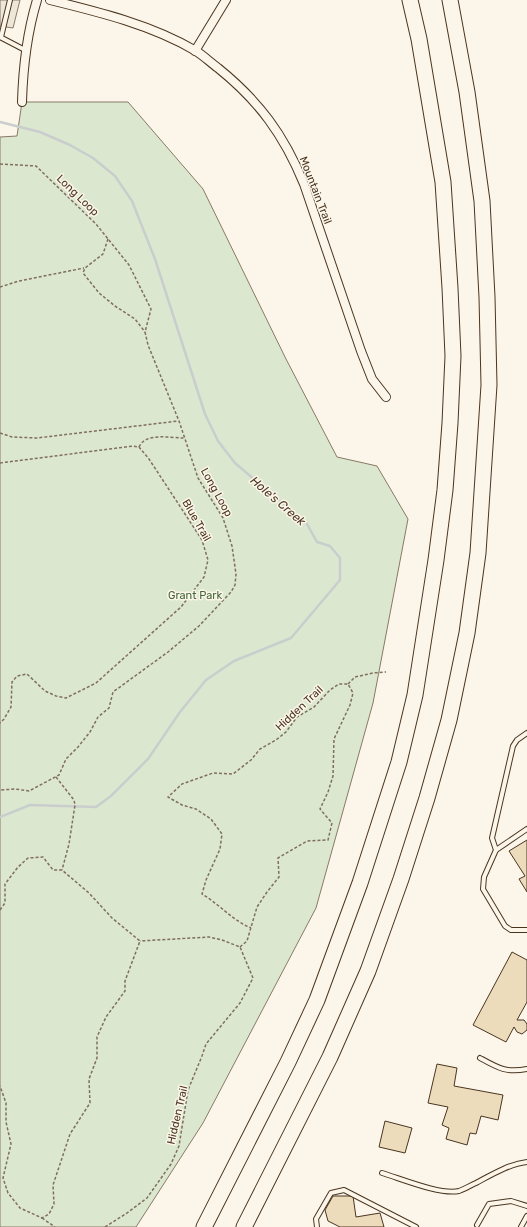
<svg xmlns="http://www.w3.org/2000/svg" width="527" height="1227" font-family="Rubik,sans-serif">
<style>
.green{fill:#dce7d0;stroke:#887966}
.parking{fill:#ede7d9;stroke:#887966}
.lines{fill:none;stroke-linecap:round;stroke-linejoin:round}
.stream{stroke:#c9cecd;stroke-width:2.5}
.building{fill:#ecdcbc;stroke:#4a3520}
.service-casing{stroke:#4a3520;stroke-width:6}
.minor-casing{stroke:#4a3520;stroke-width:10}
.motorway-casing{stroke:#4a3520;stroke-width:17}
.path{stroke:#7f6f5c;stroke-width:1.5;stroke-dasharray:3 2;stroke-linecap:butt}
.service{stroke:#fbf6e9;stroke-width:4}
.minor{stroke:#fbf6e9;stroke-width:8}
.motorway{stroke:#fbf6e9;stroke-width:15}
.labels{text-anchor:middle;stroke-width:3;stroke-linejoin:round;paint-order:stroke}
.street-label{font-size:11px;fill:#4a3520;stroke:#fbf6e9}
.park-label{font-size:11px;fill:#436837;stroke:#fbf6e9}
.water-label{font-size:12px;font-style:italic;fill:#4a3520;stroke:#fbf6e9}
</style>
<rect width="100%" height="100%" fill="#fbf6e9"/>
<path class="green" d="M22,102h106l75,87 83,170 51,98 40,9 31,53 -35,184 -57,205 -113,215 -67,104h-136v-1090l17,-1z"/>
<path class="parking" d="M0,0h20l-7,28 -13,-2z"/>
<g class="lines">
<path class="stream" d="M0,122l40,10 30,13 23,13 22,18 17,25 23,58 50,155 13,27 17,22 72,61 10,18 13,4 10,12v22l-49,58 -57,23 -28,19 -26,32 -32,47 -37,37 -15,11 -66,-2 -30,12"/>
</g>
<g class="building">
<path d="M527,840v52l-8,-13 6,-3 -16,-25z"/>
<path d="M512,952l15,8v42l-10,18h7l3,4v6l-5,4 -5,-2 -3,-5 -8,15 -33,-17z"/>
<path d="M437,1064l20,4 -3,18 49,9 -5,25 -17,-4 -5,18 -6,-1 -3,12 -21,-6 3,-11 -7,-3 6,-18 -20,-4z"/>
<path d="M385,1121l27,7 -7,25 -26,-6z"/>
<path d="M333,1196h20l3,21 24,-4 4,14h-44l-12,-6 -3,-11z"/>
</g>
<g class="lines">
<defs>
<g id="service">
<path d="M0,37l25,13"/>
<path d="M1,37l9,-37"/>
<path d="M527,829l-31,21 -12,27 -1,12 22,37 6,4h16"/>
<path d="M496,850l-4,-12 21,-92 4,-6 10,-7"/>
<path d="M480,1058c18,10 26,15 47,11"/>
<path d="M382,1173c20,6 58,22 77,18 6,-2 12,-6 17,-8 15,-8 33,-19 51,-21"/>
<path d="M477,1225l12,-21 22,-3 16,5"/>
<path d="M317,1227l-1,-8 15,-26 13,-3 72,37"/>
<path d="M521,1227l6,-11"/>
</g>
<g id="minor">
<path d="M50,0c49,12 102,25 146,51 8,5 15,12 22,17 41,33 66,67 86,116l57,167 11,28 14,18"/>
<path d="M195,51l31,-51"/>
<path d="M22,102c1,-35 5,-69 15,-102"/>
</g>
<g id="motorway">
<path d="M204,1227l84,-165 29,-62 43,-117 39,-121 16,-67 21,-135 9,-70 5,-67 3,-67 -3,-68 -7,-106 -24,-143 -9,-39"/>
<path d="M244,1227l86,-170 38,-86 33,-92 26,-81 22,-78 18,-87 11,-80 11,-168 -2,-88 -5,-96 -15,-109 -17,-92"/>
</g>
</defs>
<use href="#service" class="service-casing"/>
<use href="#minor" class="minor-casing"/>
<use href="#motorway" class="motorway-casing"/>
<g class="path">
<path d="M0,164l36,2 60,58 33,41 22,44 -6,23 3,13 31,76 19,57 25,40 9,28 4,28 -1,11 -4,7 -32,34 -31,26 -55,40 -4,16 -11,9 -8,15 -12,15 -12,12 -7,16 -30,16 -14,-2 -15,1"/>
<path d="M108,239l-5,15 -18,14 -2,5 16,20 16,13 20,13 10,13"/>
<path d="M0,287l19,-6 65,-13"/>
<path d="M0,433l12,4 25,1 141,-17"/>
<path d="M139,447c7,-15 31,-9 45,-9"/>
<path d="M0,463l133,-17 6,1 10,12 53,81 6,20 -4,17 -23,30 -85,76 -30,15 -10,-2 -11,-5 -18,-17 -10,2 -5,6 -1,25 -7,12 -4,4"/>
<path d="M348,684l7,-7 18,-4 13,-1"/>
<path d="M56,777l18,23 1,5 -6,39 -7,26"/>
<path d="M0,910l5,-7v-19l13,-17 10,-9 15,-1 10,13h9l27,23 23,25 28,23 -15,40v10l-19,26 -9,20v21l-8,21 1,24 -20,31 -17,51 1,19 -5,10 -7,4 -22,-10 -12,-15 -5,-15 8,-34 -5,-22v-19l-6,-17"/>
<path d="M240,947l7,-6 10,-34 10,-15 12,-15 -1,-19 29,-17 21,-1 4,-17 -12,-14 8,-17 5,-16 1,-37 16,-34 3,-12 -5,-9h-9l-9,6 -16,17 -17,10 -11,15 -10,8 -16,9 -9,11 -18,14 -20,-1 -31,11 -14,13 14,8 14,4 15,10 11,15 -2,15 -14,31 -4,14c17,10 30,26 49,34"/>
<path d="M42,1218l13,9"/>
<path d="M105,1227l22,-14 20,-15 24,-34 8,-18 9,-56 14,-34 4,-12 34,-41 13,-25 -13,-31 -18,-7 -13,-3 -69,4"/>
</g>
<use href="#service" class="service"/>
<use href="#minor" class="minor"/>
<use href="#motorway" class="motorway"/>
</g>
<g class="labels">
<g class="street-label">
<text transform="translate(316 190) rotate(69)" y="4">Mountain Trail</text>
<text transform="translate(78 195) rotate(44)" y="4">Long Loop</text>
<text transform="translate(217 492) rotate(61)" y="4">Long Loop</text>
<text transform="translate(197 520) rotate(60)" y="4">Blue Trail</text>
<text transform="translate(299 708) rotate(-43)" y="4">Hidden Trail</text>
<text transform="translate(177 1115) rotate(-77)" y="4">Hidden Trail</text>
</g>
<g class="park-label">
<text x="195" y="599">Grant Park</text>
</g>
<g class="water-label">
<text transform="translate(278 501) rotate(41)" y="4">Hole's Creek</text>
</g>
</g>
</svg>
